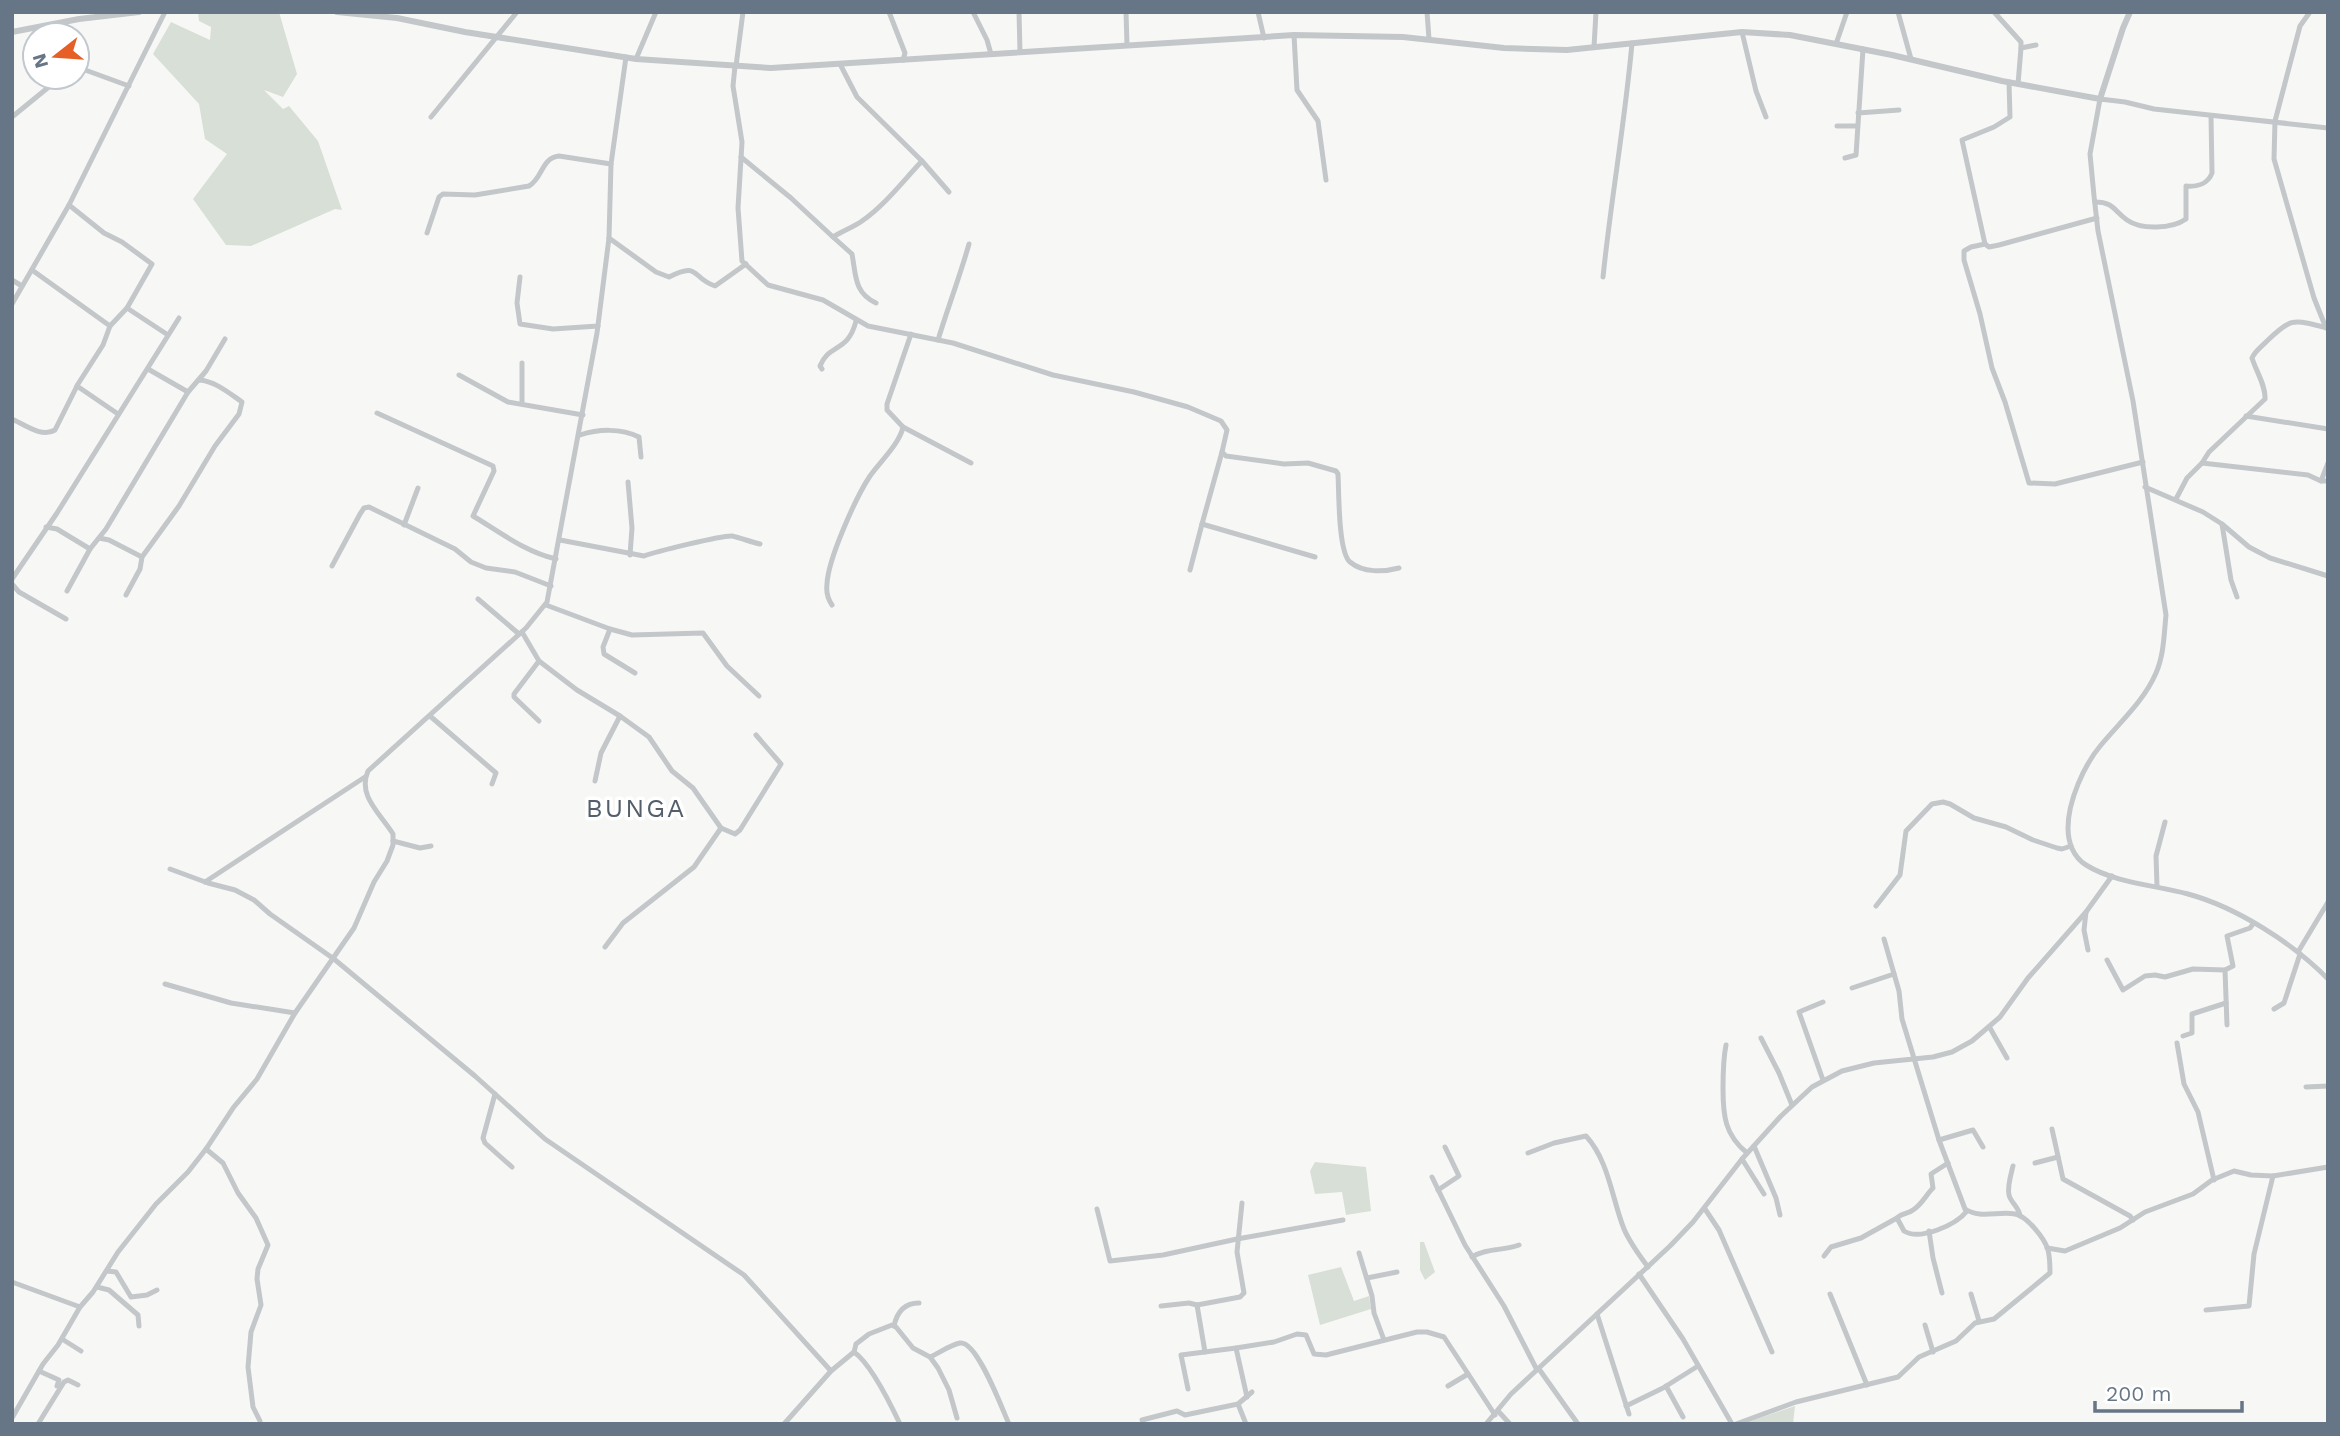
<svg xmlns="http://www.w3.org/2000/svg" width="2340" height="1436" font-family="'Work Sans',sans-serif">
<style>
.green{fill:#d8dfd6}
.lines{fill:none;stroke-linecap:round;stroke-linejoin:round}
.minor{stroke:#c3c7ca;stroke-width:5}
.tertiary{stroke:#c3c7ca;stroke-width:6}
.labels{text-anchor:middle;stroke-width:7;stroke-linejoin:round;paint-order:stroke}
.quarter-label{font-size:26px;letter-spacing:2px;fill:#545f6b;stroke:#fff}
</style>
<rect width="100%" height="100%" fill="#f7f8f5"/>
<g class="green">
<path d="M198,12h81l18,62 -14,23 -19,-7 19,19 6,-3 29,35 24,69 -7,-1 -84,37 -25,-1 -33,-46 34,-45 -22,-15 -6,-35 -46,-50 18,-32 39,18 1,-13 -12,-6z"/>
<path d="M1315,1162l51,5 5,44 -25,4 -4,-23 -27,2 -5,-23z"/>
<path d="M1420,1242h4l11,30 -10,8 -5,-10z"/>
<path d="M1341,1267l13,34 15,-5 2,13 -51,16 -12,-50z"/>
<path d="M1795,1406l-2,18h-51z"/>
</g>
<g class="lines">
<g class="minor">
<path d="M889,12l16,41 -2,7"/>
<path d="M973,12l14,28 4,14"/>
<path d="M1019,12l1,40"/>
<path d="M1126,12l1,33"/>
<path d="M1258,12l6,26"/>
<path d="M1427,12l2,27"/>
<path d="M1898,12l13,47"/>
<path d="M1994,12l27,30v6"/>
<path d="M2310,12l-10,14 -25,95 -1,38 40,139 12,30"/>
<path d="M1742,32l14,59 10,26"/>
<path d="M1294,35l3,55 21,31 8,59"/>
<path d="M1836,44l11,-32"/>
<path d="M1594,47l2,-35"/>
<path d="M636,59l20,-47"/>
<path d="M840,64l17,33 65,64 27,31"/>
<path d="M735,66l-2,20 9,56 -4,66 4,53 26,24 55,15 45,26 85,17 100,32 81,17 54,15 33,14 6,9 -5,22 4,4 58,8 24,-1 28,8 2,3c1,17 0,78 12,88 13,11 34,10 49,6"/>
<path d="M736,66l7,-54"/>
<path d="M77,67l52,19"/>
<path d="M2018,84l3,-36 15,-3"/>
<path d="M1858,113l41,-3"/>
<path d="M12,117l49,-40"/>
<path d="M431,117l86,-105"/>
<path d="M1837,126h20"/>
<path d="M2328,128l-174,-19 -29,-7 -25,-3 -10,55 4,42 4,35 35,170 33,214c-2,19 -2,40 -10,58 -12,28 -36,49 -55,72 -17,20 -33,56 -33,83 0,14 5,29 18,37 29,18 69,20 102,29 48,13 105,49 140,85"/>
<path d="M741,157l50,41 42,39c9,-6 21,-10 29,-16 23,-16 41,-40 60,-60"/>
<path d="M1845,158l11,-3 7,-106"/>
<path d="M2095,202c19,0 19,9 32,18 14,10 45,9 59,-1v-33c11,1 22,-2 26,-13l-1,-57"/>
<path d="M2097,218l-98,27 -10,2 -4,-3 -14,3 -7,4v9l16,54 12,54 13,34 24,81 26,1 88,-22"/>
<path d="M427,233l12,-36 4,-3 32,1 54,-9c14,-8 12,-28 30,-30l52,8"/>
<path d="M833,237l19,17c4,21 2,39 24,49"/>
<path d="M609,238l47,34 13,5c31,-16 22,1 46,9l31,-22"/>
<path d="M1985,244l-23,-104 32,-13 16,-10 -1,-35"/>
<path d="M32,270l78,56"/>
<path d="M520,277l-3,26 3,21 33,5 45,-3"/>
<path d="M1603,277c8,-78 22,-155 29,-234"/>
<path d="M12,280l10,6"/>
<path d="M12,304l57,-99 96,-193"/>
<path d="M127,308l41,27"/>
<path d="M938,340c10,-33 22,-64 31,-96"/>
<path d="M148,369l40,23"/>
<path d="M822,369l-2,-3c9,-23 28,-13 36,-45"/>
<path d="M459,375l49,27 75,13"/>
<path d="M77,386l41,28"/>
<path d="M522,403v-40"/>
<path d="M377,413l116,53 1,5 -21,45c27,16 52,36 83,43"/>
<path d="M2246,416l82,13"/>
<path d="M12,419c13,6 30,19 43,11l23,-46 25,-39 7,-19 17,-18 25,-44 -30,-22 -18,-9 -35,-28"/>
<path d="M903,427l68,36"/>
<path d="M580,435c18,-6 41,-7 59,2l2,20"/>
<path d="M1222,452l-20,72 113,33"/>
<path d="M2202,463l7,-11 56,-53c1,-13 -9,-28 -13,-41 3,-7 9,-11 15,-17 26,-25 26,-21 61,-13"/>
<path d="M2328,463l-7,18h7"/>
<path d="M628,482l4,46 -2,27"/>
<path d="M2145,487l58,25 19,12 27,23 21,11 58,18"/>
<path d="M2176,499l11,-21 15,-15 106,12 13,6"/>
<path d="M2222,524l9,56 6,17"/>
<path d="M404,525l14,-37"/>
<path d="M46,527l11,2 33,20"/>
<path d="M99,538l10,2 33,17"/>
<path d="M560,540l84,16c10,-4 79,-21 88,-20 9,2 19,6 28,8"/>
<path d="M332,566l28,-52 4,-6 5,-1 86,42 16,13 15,6 29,4 36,14"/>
<path d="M1190,570l12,-46"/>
<path d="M12,579l45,-66 122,-195"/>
<path d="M12,584l7,8 47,27"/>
<path d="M67,591l23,-42 16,-20 82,-137 18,-21 19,-32"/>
<path d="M126,595l14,-26 2,-12 37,-51 36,-60 24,-32 3,-12c-13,-9 -27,-21 -43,-22"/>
<path d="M478,599l41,35"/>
<path d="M546,605l64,24 22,6 71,-2 24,33 32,30"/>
<path d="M832,605c-5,-7 -6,-13 -5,-21 1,-25 29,-87 43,-108 10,-14 30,-33 33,-49l-16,-17v-6l24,-70"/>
<path d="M610,629l-7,18 1,7 31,19"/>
<path d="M522,632l17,29 -25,33v3l25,24"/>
<path d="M539,661l38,29 43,26 29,21 23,34 21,17 28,40 14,6 5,-4 41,-66 -25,-29"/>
<path d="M430,716l66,57 -4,11"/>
<path d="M595,781l6,-28 19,-37"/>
<path d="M393,841l27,7 11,-2"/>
<path d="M170,869l38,14 27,7 19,10 16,14 64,45 141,117 70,63 199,136 87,96"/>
<path d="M205,882l160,-105"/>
<path d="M2157,886l-1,-30 9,-34"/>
<path d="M1876,906l24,-31 6,-44 26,-27 11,-2 7,2 24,14 32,9 27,13 24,8 5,1 9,-3"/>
<path d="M2086,912l-2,18 4,20"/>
<path d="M605,947l18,-24 71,-56 27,-39"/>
<path d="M2298,952l30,-50"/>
<path d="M2107,960l16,30 22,-14 10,-1 10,2 28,-8 32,1"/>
<path d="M165,984l66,19 64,10"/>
<path d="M1852,988l42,-14"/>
<path d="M2274,1009l10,-6 16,-49"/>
<path d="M2227,1025l-2,-55 8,-4 -6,-30 23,-8 3,-4"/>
<path d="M1990,1028l17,30"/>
<path d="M2183,1036l9,-3v-19l34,-11"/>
<path d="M1761,1038l18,35 13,32"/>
<path d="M2177,1043l7,41 14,28 16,68"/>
<path d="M1726,1045c-3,15 -3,29 -3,44 0,27 2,46 24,64"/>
<path d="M1823,1080l-24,-68 24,-10"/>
<path d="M2306,1087l22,-1"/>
<path d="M495,1094l-12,44 2,5 27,24"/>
<path d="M2052,1129l11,50 67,37 3,4"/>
<path d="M1939,1140l34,-10 10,17"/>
<path d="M1754,1146l22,52 4,17"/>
<path d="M206,1149l17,14 15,30 18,25 12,27 -10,24 -1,10 4,26 -10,27 -3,35 5,40 7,14"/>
<path d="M1528,1153l26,-10 32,-7c23,25 26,63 38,93 6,14 15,26 24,38"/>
<path d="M1742,1159l22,35"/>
<path d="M1948,1163l-17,11 2,14c-7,7 -11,16 -20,22 -5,4 -11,3 -16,8l7,13c16,10 52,-6 63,-20"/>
<path d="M2035,1163l23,-6"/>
<path d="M2013,1166c-2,8 -6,21 -4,29 2,8 10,12 11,21"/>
<path d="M1432,1177l33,68 39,61 33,64"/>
<path d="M1438,1190l21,-14 -14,-29"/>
<path d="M1097,1209l13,52 53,-6 74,-16 106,-19"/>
<path d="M1705,1209l14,21 53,122"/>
<path d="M1929,1231l4,27 9,35"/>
<path d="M2047,1248l18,3 55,-23 25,-16 48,-18 19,-14 22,-9 17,4 22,1 55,-9"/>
<path d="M1359,1253l13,43 2,17 10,27"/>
<path d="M1824,1256l7,-9 30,-9 36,-20"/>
<path d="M1472,1257c14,-9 31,-6 47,-12"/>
<path d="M107,1271l9,1 15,25 16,-2 10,-5"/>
<path d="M1639,1274l44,65 49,85"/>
<path d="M1367,1278l30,-6"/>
<path d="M12,1282l68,25"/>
<path d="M97,1287l12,3 29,25 1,11"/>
<path d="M1830,1294l37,91"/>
<path d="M1971,1294l8,27"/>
<path d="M1197,1305l8,47"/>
<path d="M1161,1306l28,-3 8,2 43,-8 4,-4 -7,-41 5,-49"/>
<path d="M2206,1310l43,-4 5,-52 19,-78"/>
<path d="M1597,1314l32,100"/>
<path d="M1925,1325l8,27"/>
<path d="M894,1326c3,-14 10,-23 25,-23"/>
<path d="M62,1339l19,12"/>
<path d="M1236,1348l11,49"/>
<path d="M854,1352l2,-8 13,-10 23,-9 4,2 17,21 17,9 8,11 11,22 8,28"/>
<path d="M930,1357c9,-4 20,-12 30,-14 17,-3 42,66 49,81"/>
<path d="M1539,1369l39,55"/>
<path d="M39,1371l20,9 -2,6h4"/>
<path d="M1448,1386l20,-12"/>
<path d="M1666,1386l17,31"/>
<path d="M1188,1389l-7,-34 55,-7 38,-6 23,-8 9,1 8,19 12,1 91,-23h10l17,5 51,78"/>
<path d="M1238,1404l8,20"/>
<path d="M1626,1406l37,-18 35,-22"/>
<path d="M1498,1411l12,13"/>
<path d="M12,1418l31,-54 15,-19 22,-38 13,-15 25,-40 38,-48 32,-32 18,-23 27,-41 24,-29 38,-66 59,-85 20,-46 13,-21 6,-16v-11c-12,-20 -36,-38 -25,-63l158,-143 21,-26 50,-269 12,-95 2,-74 15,-107"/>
<path d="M1142,1420l35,-9 8,4 53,-11 14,-12"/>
<path d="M38,1424l26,-42 4,-2 10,5"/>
<path d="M784,1424l47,-53 23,-19c17,12 37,53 46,72"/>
<path d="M1486,1424l25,-30 159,-148 23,-24 49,-63 39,-43 31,-29 30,-16 32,-8 59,-6 19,-5 20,-11 28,-24 28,-39 58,-66 26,-36"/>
<path d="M1736,1424l60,-22 102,-25 21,-20 37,-16 19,-18 19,-4 56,-46c0,-7 0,-15 -2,-23 -3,-11 -21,-34 -33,-36 -17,-3 -35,5 -50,-5l-26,-69 -37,-121 -3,-28 -15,-52"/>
</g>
<g class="tertiary">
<path d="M337,12l60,6 68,14 171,27 135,9 523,-33 109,2 101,11 63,2 175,-18 48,3 102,20 110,26 98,18 23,-71 7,-16"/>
<path d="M12,32l67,-13 60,-7"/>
</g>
</g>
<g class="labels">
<g class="quarter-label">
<text x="636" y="817">BUNGA</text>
</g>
</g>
<rect width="2340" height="1436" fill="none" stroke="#667686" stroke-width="28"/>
<g transform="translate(56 56) rotate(253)"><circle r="33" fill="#ffffff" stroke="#c2c8cf" stroke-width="2"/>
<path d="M0-5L12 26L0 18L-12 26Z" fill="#e65f26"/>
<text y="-10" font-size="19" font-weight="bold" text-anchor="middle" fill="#667686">N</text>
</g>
<path d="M2095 1401v10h147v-10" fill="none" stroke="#667686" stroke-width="3.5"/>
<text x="2106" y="1401" font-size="21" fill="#667686" stroke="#ffffff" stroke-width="5" paint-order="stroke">200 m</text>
</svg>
